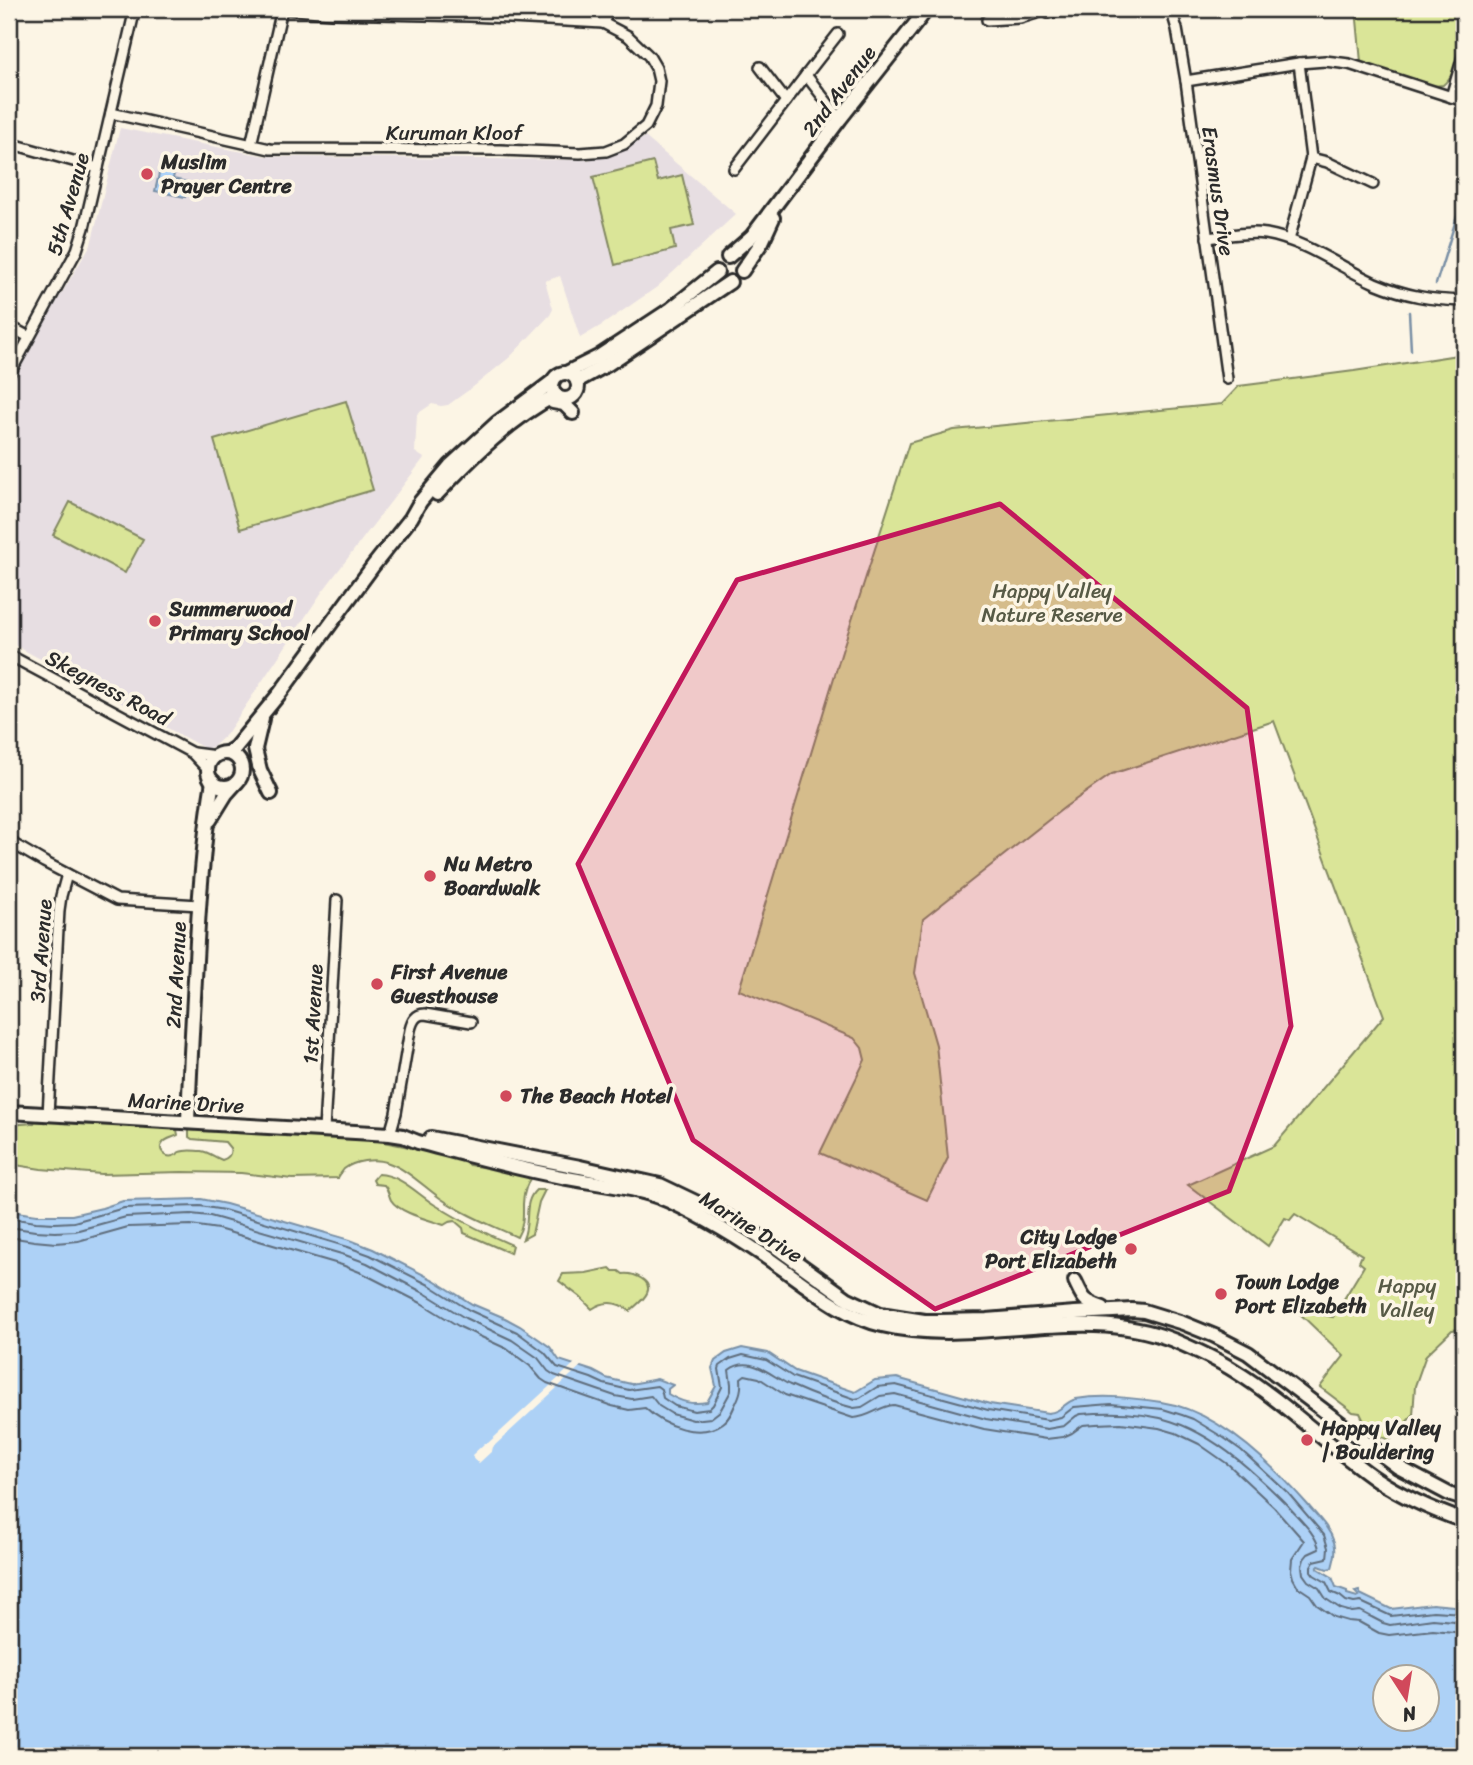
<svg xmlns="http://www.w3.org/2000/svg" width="1473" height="1765" font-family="Sriracha,sans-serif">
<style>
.built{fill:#e7dee2}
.green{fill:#dae598;stroke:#828862;stroke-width:2}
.water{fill:#add1f6;stroke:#798fa5;stroke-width:2;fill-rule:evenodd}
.pier{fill:#fcf5e5}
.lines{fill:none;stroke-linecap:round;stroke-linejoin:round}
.shore{stroke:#5f6d7c;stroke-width:2}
.stream{stroke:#798fa5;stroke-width:2.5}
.street-casing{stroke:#2b2b2b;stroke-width:14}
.secondary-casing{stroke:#2b2b2b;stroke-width:18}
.street{stroke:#fcf5e5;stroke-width:9}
.secondary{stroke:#fcf5e5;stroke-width:12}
.marked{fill:#c2185b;fill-opacity:0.2;stroke:#c2185b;stroke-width:5;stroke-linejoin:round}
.poi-dot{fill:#d1495b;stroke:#fcf5e5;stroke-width:2.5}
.labels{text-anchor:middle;stroke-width:7;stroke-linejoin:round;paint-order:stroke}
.street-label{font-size:21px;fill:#2b2b2b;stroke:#fcf5e5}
.poi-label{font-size:21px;font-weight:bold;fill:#2b2b2b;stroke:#fcf5e5;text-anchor:start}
.park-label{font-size:21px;fill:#575a46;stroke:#fcf5e5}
</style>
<rect width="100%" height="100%" fill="#fcf5e5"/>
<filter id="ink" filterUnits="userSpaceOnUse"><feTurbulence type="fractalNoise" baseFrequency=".0143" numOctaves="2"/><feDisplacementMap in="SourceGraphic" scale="14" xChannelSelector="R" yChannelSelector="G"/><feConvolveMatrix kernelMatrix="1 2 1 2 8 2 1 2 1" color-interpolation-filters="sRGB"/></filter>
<g filter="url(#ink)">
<path class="built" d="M120,128l107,21 38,7 20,1 302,3 28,-6 30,-17 91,77 -79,73 -55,38 -22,13 -20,-62 -15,5 8,28 -3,6 -40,42 -37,30 -25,18 -7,1 -9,-2 -15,10 -2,38 9,6 -102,134 -96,143 -12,11 -8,3 -197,-107v-254l38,-70 44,-74z"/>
<g class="green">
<path d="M1356,9h108c0,22 -3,61 -21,76l-9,1 -73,-24z"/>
<path d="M653,162l5,19 24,-6 12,50 -23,5 4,19 -60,16 -22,-88z"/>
<path d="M1464,354v972l-3,3 -9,1 -26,25 -11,31 -2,29 -23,25c-18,-6 -22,-9 -30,-27l-7,-1 -33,-25 24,-31 -50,-48 39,9 31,-51 -5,-4 3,-7 -67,-41 -5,6 -5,-2 -17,28 -80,-61 86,-39 110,-130 -110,-295 -162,53 -47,33 -142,112 -8,54 21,72 12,113 -21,42 -107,-47 45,-93 -3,-12 -8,-10 -115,-48 104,-342 66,-205 45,-13 268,-26 17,-18 115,-15z"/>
<path d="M346,401l27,89 -133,39 -26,-89z"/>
<path d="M70,502l73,37 -18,34 -72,-38z"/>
<path d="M35,1121l134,6 8,3 1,5c-5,3 -12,3 -15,8 -6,7 3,15 10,13 10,-3 0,-3 11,-5 5,-1 12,0 17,0 8,1 13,6 21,9 6,-2 10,-5 8,-12l-5,-6 -33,-3 -3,-2v-9l189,13 73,14 18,10 18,3h18l29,4c-6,9 -11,20 -11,32 0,12 1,21 -6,33 -26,-12 -54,-23 -77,-39 -17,-12 -34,-30 -54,-36 -12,-4 -32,-1 -42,7 0,0 -6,8 -6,9l-46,1 -51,-6 -59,-1 -81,2 -60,-5 -32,-5v-39l25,-2z"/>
<path d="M378,1174c23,1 38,19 57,31 25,15 51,29 77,40l-2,8 -46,-20 -1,-5 -8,-7 -6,1 -5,3c-14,-5 -45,-12 -53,-25 -3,-6 -2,-10 -7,-15l-9,-1 -2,-4z"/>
<path d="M536,1190h9l-6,12 -7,32 -9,5c8,-18 -1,-36 13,-49z"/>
<path d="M610,1268l3,3h6l4,3c10,-1 30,6 24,19 -3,7 -12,13 -17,18 -13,-10 -25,-11 -38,-2l-12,-12 -21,-16 4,-7 23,-1z"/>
</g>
<g class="water">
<path d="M161,165l14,3 -2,11 15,3 -3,15 -30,-6z"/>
<path d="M201,1199l25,5 124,36 23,9 61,31 38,24 33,14 15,8 30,21 9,13 34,11 13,7 25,6 26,-5 16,6 -5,4v5c13,8 24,11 39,8l9,-16 -4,-18 3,-7 11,-8 16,-5 26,5 27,18 60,21 20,-12 22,-2 93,26 58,9c14,-1 16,-11 28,-14 28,-5 57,-1 85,3 55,8 110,61 146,102 10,12 22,23 27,38 3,9 0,18 -2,26l-5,1 -8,-3 -2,2 15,9 4,10 11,4v3l10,3 2,-1 -4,-4 4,-1 1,3 31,15 41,-5 32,3v149h-1455v-545l28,4h35l30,-7 21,-7zM1386,1678h42v42h-42z"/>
</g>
<path class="pier" d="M576,1362l7,2 -90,83 -1,4 -13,12 -5,-3 -2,-5 13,-12h3z"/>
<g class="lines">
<g class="shore">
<path d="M9,1218l27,4 19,1 19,-1 50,-14 76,-2 24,4 124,37 22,8 61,31 38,24 48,22 27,20 13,15 34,11 13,6 25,6 28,-4 4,3 2,9 12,8 19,5 15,-2 4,-4 9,-18 -3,-18 1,-3 10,-7 13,-4 23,5 27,17 62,22 5,-1 17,-11 19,-2 92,25 60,10 13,-3 13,-10 37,-3 52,5 19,6 11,4 31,19 17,12 47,43 36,42 4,13 -1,10 -13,3 -3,5v5l3,4 12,7 5,10 9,4 6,5 8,2 7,-1 30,14 42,-5 31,2"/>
<path d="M9,1227l26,4 20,1 20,-1 51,-14 65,-3 19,2 11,3 124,36 22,8 59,31 39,24 47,22 26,18 10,13 6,4 61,21 17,3 19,-3 8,10 13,8 21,6 18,-2 9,-7 11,-20v-7l-2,-14c22,-16 42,6 61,15 20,9 43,18 64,23l8,-1 18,-11 15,-2 91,25 61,10 17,-3 12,-10 5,-2c72,-6 113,7 168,55 13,12 27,24 39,37 10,12 28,27 31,43l-11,5 -4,5 -2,7 1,8 5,7 11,7 7,11 15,10 11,3 8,-1 23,12 7,2 43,-6 31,3"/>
<path d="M9,1237l25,4 22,2 22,-2 50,-14 63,-2 27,4 124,36 20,8 59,30 39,24 47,22 23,17 11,13 6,4 65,23 17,4 16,-2c18,18 55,32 78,15 6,-4 9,-11 12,-18 5,-10 7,-16 6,-27l4,-3 14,3 26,17 68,23c16,0 26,-12 41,-13l90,24 62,10 17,-2 9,-4 11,-8 13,-1 25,-1 38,5 17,5 23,11 30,21 45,42 30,34 -12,18 -1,11 2,8 5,9 12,8 7,10 17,12 14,4 11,1 20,11 10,2 44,-5 31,3"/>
</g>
<g class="stream">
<path d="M1436,284l27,-87 1,-10"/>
<path d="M1409,312l2,38"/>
</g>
<defs>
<g id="street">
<path d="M1042,9l6,4 15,-4"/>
<path d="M1171,9l6,20 9,52 41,298"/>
<path d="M987,20l33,-2 23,-7"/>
<path d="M603,23l6,-14"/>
<path d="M760,67l26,34"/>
<path d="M806,75l32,-41"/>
<path d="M1186,81l113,-18 26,-2 24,3 115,37"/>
<path d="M1451,97l13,-44"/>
<path d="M111,113l159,36 231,1 79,3 26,-2 18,-7 22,-18 10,-20 3,-25 -3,-13 -7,-12 -21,-20 -25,-13 -133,-7 -139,-3 -47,-4"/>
<path d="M9,143l89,25"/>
<path d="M251,145l31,-136"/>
<path d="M1311,158l16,4 46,22"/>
<path d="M734,169l72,-94 34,44"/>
<path d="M1207,238c19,-2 40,-7 59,-4 40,7 73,33 109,49 31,13 56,17 89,18"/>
<path d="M1289,240l22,-82 -12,-95"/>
<path d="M9,326l20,11"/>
<path d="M9,375l68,-125 7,-22 51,-219"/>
<path d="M9,655l183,98 17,18"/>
<path d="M193,753l23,3"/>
<path d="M9,840l6,5 29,17 73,38 82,5"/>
<path d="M48,1115l11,-205 2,-14 6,-22"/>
<path d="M324,1130l13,-230"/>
<path d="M390,1134l6,-21 14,-83c2,-8 5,-16 15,-16l46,8"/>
</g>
<g id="secondary">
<path d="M728,257l24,-21 88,-117 87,-110"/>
<path d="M742,271l20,-29 11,-24"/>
<path d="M566,373l32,-16 73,-48 46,-37"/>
<circle cx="565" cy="386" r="13"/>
<path d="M577,381l31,-17 122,-82"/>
<path d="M553,402l11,2 9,9"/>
<path d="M437,494c35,-37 74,-76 119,-99"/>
<path d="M262,719l-7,30 5,21 11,23"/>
<path d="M227,753l8,-5 45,-55 93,-127 38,-48 9,-16 30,-36 47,-43 56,-42"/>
<circle cx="225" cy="770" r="17"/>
<path d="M210,820l16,-26 9,-10"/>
<path d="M9,1112l381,22 13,2 15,6c46,12 92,25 139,34 37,8 78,10 112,25 41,19 78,42 114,68 31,22 61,47 99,56 95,23 198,-22 291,15 21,9 42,18 62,31 50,31 92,74 141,108 27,18 57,31 88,42"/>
<path d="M188,1122c2,-61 6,-121 9,-181 3,-54 7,-107 16,-160"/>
<path d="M431,1138l149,29 80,18 67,32 19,11 27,17 75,54 32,15 44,7h16l47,-1 88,-7 57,-3 12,1 39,12 32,13 33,17 150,114 53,28 13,4"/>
<path d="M1075,1281c9,19 8,20 28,27"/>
</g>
</defs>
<use href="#street" class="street-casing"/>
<use href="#secondary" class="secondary-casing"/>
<use href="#street" class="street"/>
<use href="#secondary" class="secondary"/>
</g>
</g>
<path class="marked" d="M1000,504l247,204 44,318 -62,165 -294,118 -242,-169 -115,-276 159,-284z"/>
<g class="poi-dot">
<circle cx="147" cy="174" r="7"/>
<circle cx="155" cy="621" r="7"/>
<circle cx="430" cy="876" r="7"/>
<circle cx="377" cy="984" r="7"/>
<circle cx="506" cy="1096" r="7"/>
<circle cx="1131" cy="1249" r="7"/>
<circle cx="1221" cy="1294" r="7"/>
<circle cx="1307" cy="1440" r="7"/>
</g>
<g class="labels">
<g class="street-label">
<text transform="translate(839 91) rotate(-53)" y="7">2nd Avenue</text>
<text x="454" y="140">Kuruman Kloof</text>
<text transform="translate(1218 191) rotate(82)" y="7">Erasmus Drive</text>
<text transform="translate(68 204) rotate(-74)" y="7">5th Avenue</text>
<text transform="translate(108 688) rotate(28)" y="7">Skegness Road</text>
<text transform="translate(41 951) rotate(-86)" y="7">3rd Avenue</text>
<text transform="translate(176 975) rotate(-87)" y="7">2nd Avenue</text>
<text transform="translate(313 1014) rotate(-87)" y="7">1st Avenue</text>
<text transform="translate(186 1103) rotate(3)" y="7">Marine Drive</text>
<text transform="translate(751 1227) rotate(32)" y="7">Marine Drive</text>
</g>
<g class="poi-label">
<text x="161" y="169">Muslim<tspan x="161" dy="24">Prayer Centre</tspan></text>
<text x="169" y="616">Summerwood<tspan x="169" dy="24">Primary School</tspan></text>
<text x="444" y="871">Nu Metro<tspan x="444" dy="24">Boardwalk</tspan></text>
<text x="391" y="979">First Avenue<tspan x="391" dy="24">Guesthouse</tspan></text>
<text x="520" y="1103">The Beach Hotel</text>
<text x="1117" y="1244" text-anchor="end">City Lodge<tspan x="1117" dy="24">Port Elizabeth</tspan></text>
<text x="1235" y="1289">Town Lodge<tspan x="1235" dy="24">Port Elizabeth</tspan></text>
<text x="1321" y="1435">Happy Valley<tspan x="1321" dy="24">| Bouldering</tspan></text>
</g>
<g class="park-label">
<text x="1052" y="598">Happy Valley<tspan x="1052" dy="24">Nature Reserve</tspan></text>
<text x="1407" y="1293">Happy<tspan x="1407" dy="24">Valley</tspan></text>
</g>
</g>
<rect width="1473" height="1765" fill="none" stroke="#fcf5e5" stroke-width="35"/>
<rect x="18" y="18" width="1438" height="1730" fill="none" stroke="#2b2b2b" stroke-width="2.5" filter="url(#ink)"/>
<g transform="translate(1406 1698) rotate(168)"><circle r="33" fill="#fcf5e5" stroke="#a8a49b" stroke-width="2"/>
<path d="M0-5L12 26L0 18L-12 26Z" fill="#d1495b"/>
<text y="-10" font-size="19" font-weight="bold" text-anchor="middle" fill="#2b2b2b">N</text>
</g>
</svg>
